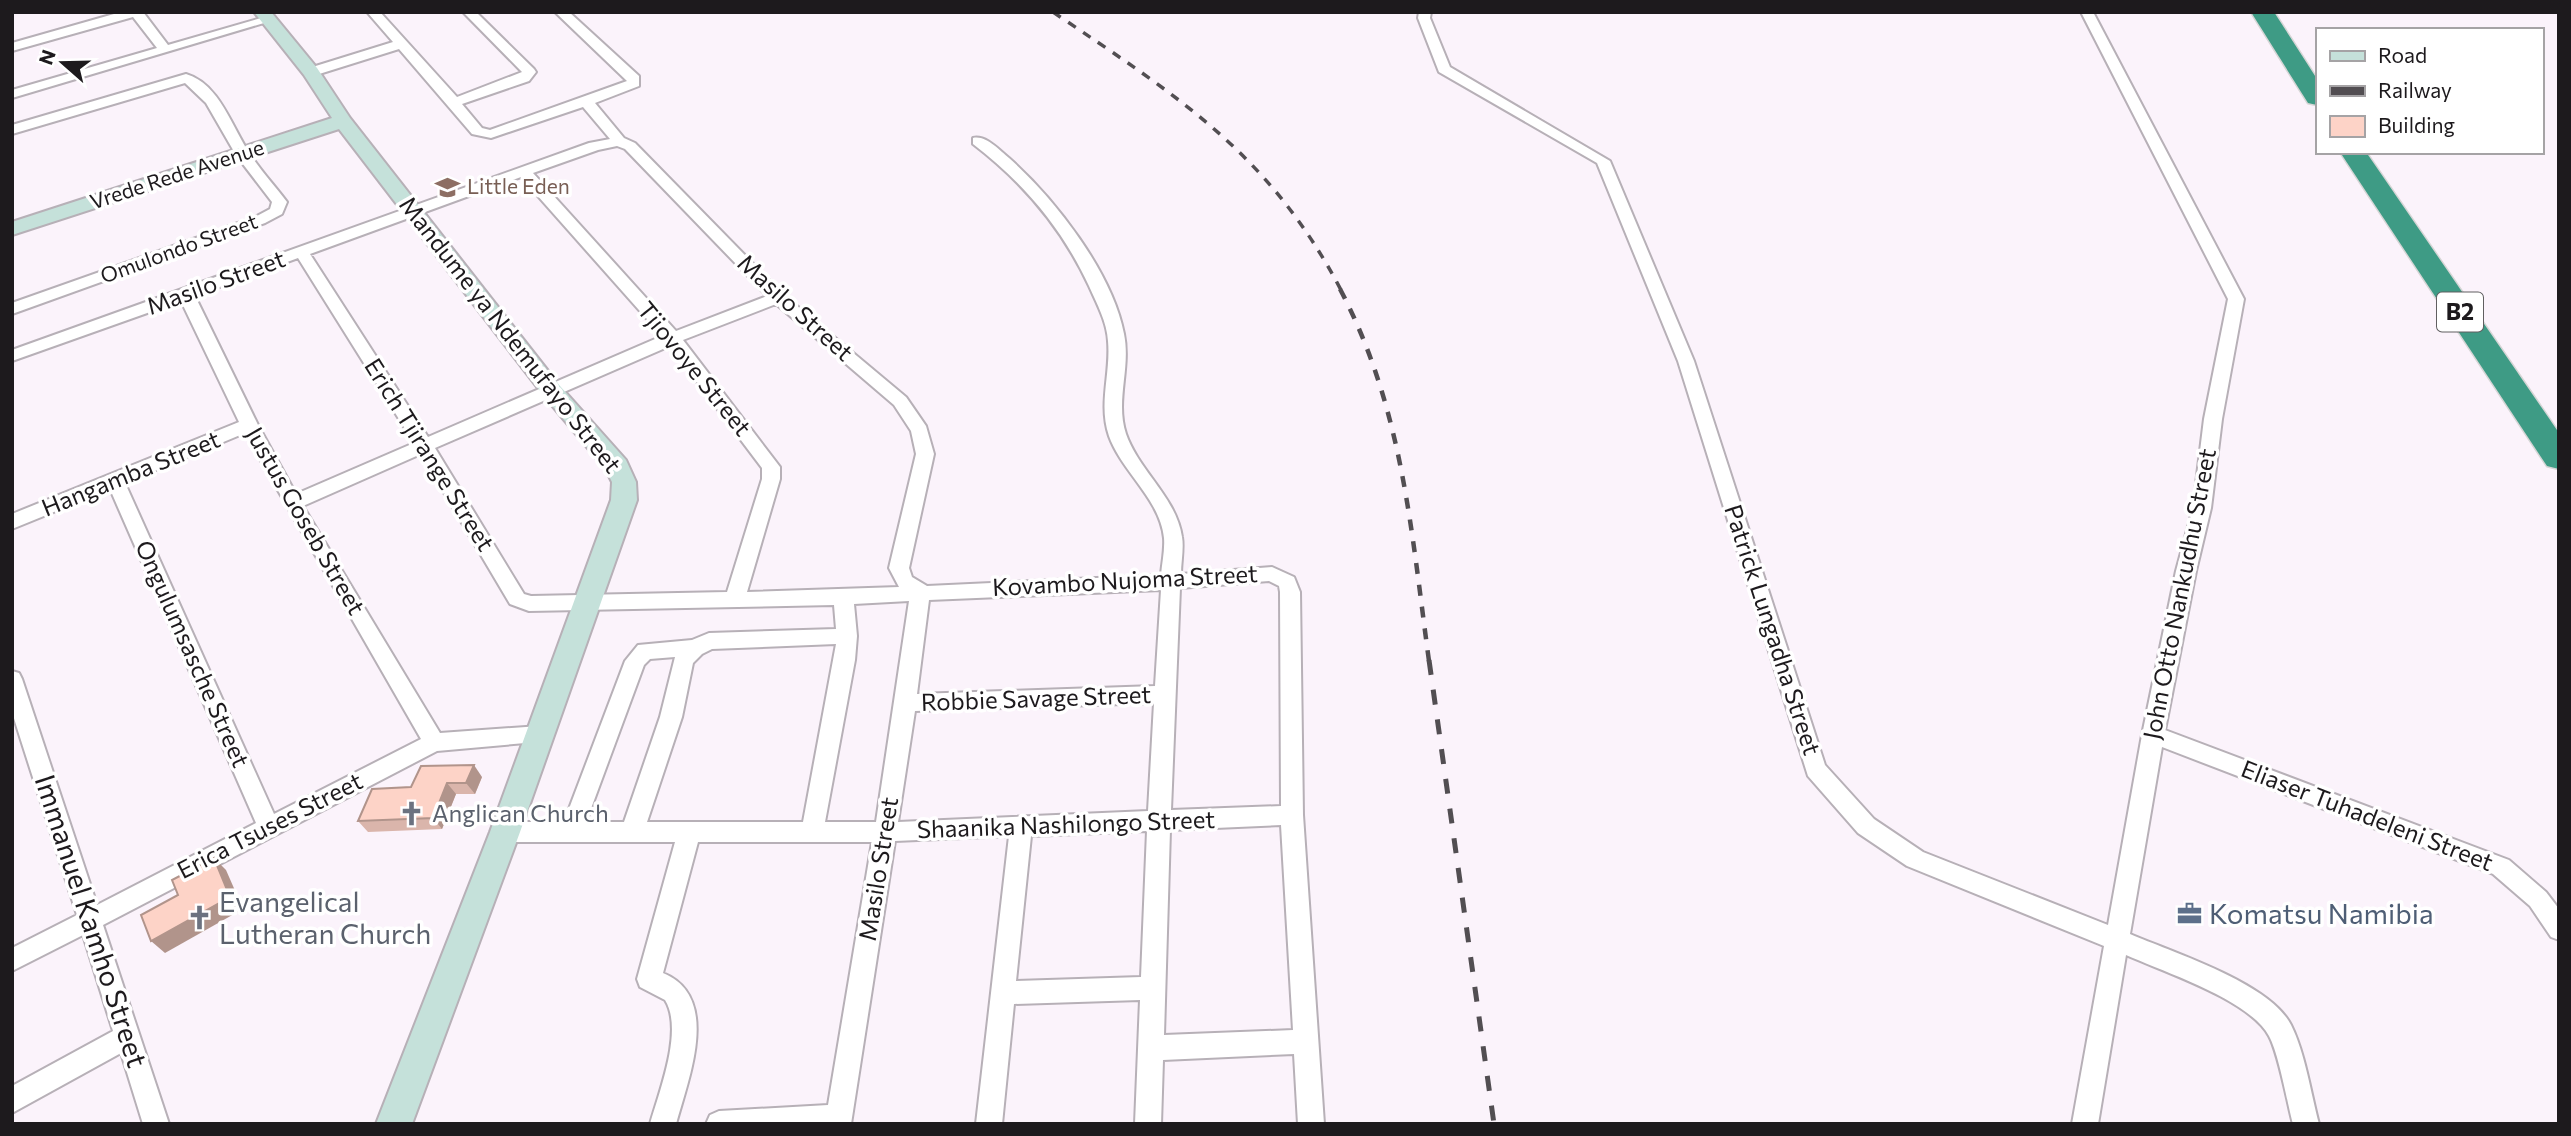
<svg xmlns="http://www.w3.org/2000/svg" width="2571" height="1136" font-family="Commissioner,sans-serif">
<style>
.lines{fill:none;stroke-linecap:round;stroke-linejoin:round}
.street-casing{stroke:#b7b0b7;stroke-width:4}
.secondary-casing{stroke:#b7b0b7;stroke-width:4}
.highway-casing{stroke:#d6d6d6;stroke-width:3}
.street{fill:#fff;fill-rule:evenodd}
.secondary{fill:#c5e1da;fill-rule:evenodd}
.highway{fill:#3e9b85;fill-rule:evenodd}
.rail-far2{stroke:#524e52;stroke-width:3.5;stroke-dasharray:9 9;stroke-linecap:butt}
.rail-far1{stroke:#524e52;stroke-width:4.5;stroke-dasharray:11 11;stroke-linecap:butt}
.rail{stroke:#524e52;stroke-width:5;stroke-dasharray:15 15;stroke-linecap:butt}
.wall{fill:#dab5ab}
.shaded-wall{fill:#b1948b}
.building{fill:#fdd3c7;stroke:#b1948b;stroke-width:2}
.labels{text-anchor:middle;stroke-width:7;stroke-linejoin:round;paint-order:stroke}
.far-street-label{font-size:21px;fill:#1d1a1d;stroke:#fff}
.far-education-label{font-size:21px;fill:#785e54;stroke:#fff;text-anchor:start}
.shield{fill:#fff;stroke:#615f61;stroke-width:2}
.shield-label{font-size:23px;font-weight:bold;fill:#1d1a1d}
.street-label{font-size:24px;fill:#1d1a1d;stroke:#fff}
.worship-label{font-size:24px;fill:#5b616d;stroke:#fff;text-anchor:start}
.near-worship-label{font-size:28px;fill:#5b616d;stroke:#fff;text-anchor:start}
.near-service-label{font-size:28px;fill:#4e5e75;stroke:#fff;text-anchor:start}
.near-street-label{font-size:28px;fill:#1d1a1d;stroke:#fff}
</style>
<rect width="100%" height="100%" fill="#fbf3fb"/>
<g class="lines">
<defs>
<g id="street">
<path d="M121,12h22l25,33 100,-29 6,4 -262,78v-8l145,-42 -24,-31 -121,34v-8z"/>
<path d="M367,12h13l77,85 65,-25 -59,-60h13l58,57 2,3 -7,9 -67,23 20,24 8,2 137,-49 -72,-69h14l70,64v10l-44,17 29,35 11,5 149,152 122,102 20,29 8,28 -25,114 3,9 15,9 234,-11c1,-12 4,-25 3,-37 -4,-39 -42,-66 -55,-102 -11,-32 2,-63 -1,-95 -1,-19 -11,-37 -19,-55 -27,-58 -65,-103 -116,-142v-6c13,-3 26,12 36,20 46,41 103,114 115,176 7,34 -9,67 2,100 13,37 50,63 56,103 2,11 -1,25 -1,37l91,-7 22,10 6,15 3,223 21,309h-26l-4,-70 -131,6 -2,64h-26l5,-124 -126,4 -12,120h-26l33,-288 -114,5 -44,283h-145l4,-9 9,-4 109,-6 44,-263h-174l-35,131c59,24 25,106 13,151h-26c9,-32 34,-94 15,-124l-25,-13 -3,-8 38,-137h-170l-8,-3 -3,-7 3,-7 8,-3h59l61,-161 13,-16 54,-5 17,-7 127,-4 -2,-24 -305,6 -19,-7 -89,-150 -118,52 137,227 100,-7 8,3 3,6 -3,6 -111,10 -334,174 66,199h-26l-22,-71 -109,60v-27l101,-55 -30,-96 -71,36v-23l65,-33 -65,-203v-41l7,2 3,6 75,226 159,-82 -146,-334 -98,40v-15l227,-92 -58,-121 -169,60v-11l577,-207 21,-4 -27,-32 -92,31 -19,-4 -73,-85 -83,26h-10v-6l87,-27zM617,146l8,3 142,147 -91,35 -143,-158 65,-23zM521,177l141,159 -234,101 -118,-183zM298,258l116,185 -118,51 -38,-69 -63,-129zM776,304l118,101 17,26 5,23 -27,114 10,19 -152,5 33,-113v-12l-97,-127zM670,346l92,122v11l-35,113 -196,4 -7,-2 -89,-146zM245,433l176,306 -147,75 -149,-331zM1269,581l10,5 1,6 1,214 -110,4 9,-222zM1161,590l-6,96 -238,8 12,-94zM909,601l-33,221h-51l30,-162 2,-24 -3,-32zM836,644l-33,178h-156l35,-105 11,-54 9,-9 10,-5zM675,657l-15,60 -36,105h-38l58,-157 6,-6zM1154,703l-6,108 -250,11 17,-111zM1281,825l12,205 -129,5 6,-205zM1147,831l-6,146 -125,4 15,-145z"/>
<path d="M1419,12h12l-1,6 20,49 160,94 84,200 131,404 49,54 49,33 185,73 34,-190 34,-164 17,-63 11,-89 24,-120 -147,-287h12l151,287 -22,120 -11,89 -15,63 -31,159 344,130 37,32 13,17v31l-8,-3 -21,-31 -37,-32 -331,-127 -32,187c44,19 140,49 161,91 14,28 20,69 28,99h-26c-6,-22 -14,-70 -24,-88 -19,-36 -105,-64 -143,-81l-28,169h-26l32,-178 -197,-80 -49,-33 -50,-57 -130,-415 -81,-198 -158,-91 -21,-54z"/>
<path d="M186,74c34,10 46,54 64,80 11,17 25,32 37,48l-5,12 -17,9 -253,91v-11l243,-86 15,-8 2,-7 -36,-47 -30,-52 -21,-20 -173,51v-9z"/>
</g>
<path id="secondary" d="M254,12h17l46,56 33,50 210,268 66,74 10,22 1,18 -117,332 -108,292h-36l114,-292 121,-332 1,-18 -6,-12 -62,-74 -205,-267 -327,106v-13l320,-104 -28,-43z"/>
<g id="highway">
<path d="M2251,12h23l43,67v26l-9,-2z"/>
<path d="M2340,152h26l193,281v36l-12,-3z"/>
</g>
</defs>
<use href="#street" class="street-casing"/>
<use href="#secondary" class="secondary-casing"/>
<use href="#highway" class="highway-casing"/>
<use href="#street" class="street"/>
<use href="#secondary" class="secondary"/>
<use href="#highway" class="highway"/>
<path class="rail-far2" d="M1053,12c124,84 216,141 288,278"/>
<path class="rail-far1" d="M1340,289c63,120 71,241 89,372"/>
<path class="rail" d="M1429,660l65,464"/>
</g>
<path class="wall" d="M482,777l-7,17h-19l-14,35 -74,3 -10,-11 53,-34z"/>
<g class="shaded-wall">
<path d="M474,765l8,12 -7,17 -9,-11z"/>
<path d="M447,783l9,11 -14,35 -9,-11z"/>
<path d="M214,858l12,12 17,39 -78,44 -14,-12z"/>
</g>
<g class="building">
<path d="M474,765l-8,18h-19l-14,35 -75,3 14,-32 39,-2 10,-21z"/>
<path d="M214,858l16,39 -79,44 -10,-26 37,-20 -6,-15z"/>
</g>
<defs>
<symbol id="school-bare" viewBox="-9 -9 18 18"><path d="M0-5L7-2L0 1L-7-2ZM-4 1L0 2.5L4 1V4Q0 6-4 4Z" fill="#8d6e63" stroke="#fff" stroke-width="2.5" paint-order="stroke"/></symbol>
<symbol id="church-bare" viewBox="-9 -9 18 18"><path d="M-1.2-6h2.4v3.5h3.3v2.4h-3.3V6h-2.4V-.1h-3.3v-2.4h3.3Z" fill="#6b7280" stroke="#fff" stroke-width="2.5" paint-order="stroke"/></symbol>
<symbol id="office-bare" viewBox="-9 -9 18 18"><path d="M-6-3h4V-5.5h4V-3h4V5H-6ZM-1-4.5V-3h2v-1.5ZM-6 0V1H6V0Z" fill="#5c6f8a" stroke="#fff" stroke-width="2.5" paint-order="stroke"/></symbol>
</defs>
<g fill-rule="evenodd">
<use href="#school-bare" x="430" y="170" width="35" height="35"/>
<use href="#church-bare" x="394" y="796" width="35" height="35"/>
<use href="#office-bare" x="2172" y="896" width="35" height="35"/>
<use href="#church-bare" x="182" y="900" width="35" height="35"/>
</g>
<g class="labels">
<g class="far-street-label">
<text transform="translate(177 175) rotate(-18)" y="7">Vrede Rede Avenue</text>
<text transform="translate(179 249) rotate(-20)" y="7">Omulondo Street</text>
</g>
<g class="far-education-label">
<text x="467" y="194">Little Eden</text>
</g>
<rect class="shield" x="2437" y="292.5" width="46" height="39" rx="5"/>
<g class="shield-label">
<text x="2460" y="320">B2</text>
</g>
<g class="street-label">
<text transform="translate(216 283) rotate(-20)" y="8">Masilo Street</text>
<text transform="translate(795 308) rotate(42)" y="8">Masilo Street</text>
<text transform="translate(510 335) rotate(52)" y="8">Mandume ya Ndemufayo Street</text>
<text transform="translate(694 369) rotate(51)" y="8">Tjiovoye Street</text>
<text transform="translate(429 455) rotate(58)" y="8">Erich Tjirange Street</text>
<text transform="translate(131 474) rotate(-22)" y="8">Hangamba Street</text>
<text transform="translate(305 521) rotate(60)" y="8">Justus Goseb Street</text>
<text transform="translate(1125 581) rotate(-3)" y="8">Kovambo Nujoma Street</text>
<text transform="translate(2180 594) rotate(-79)" y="8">John Otto Nankudhu Street</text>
<text transform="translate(1772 630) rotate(72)" y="8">Patrick Lungadha Street</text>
<text transform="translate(192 654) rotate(66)" y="8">Ongulumsasche Street</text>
<text transform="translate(1036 699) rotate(-2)" y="8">Robbie Savage Street</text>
<text transform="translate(2367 816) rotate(21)" y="8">Eliaser Tuhadeleni Street</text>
<text transform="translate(1066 825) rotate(-2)" y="8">Shaanika Nashilongo Street</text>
<text transform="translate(270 826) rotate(-27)" y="8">Erica Tsuses Street</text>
<text transform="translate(879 869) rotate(-81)" y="8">Masilo Street</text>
</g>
<g class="worship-label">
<text x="432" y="822">Anglican Church</text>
</g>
<g class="near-worship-label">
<text x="219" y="912">Evangelical<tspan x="219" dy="32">Lutheran Church</tspan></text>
</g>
<g class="near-service-label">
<text x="2209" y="924">Komatsu Namibia</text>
</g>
<g class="near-street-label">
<text transform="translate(91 921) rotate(72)" y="10">Immanuel Kamho Street</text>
</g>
</g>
<rect width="2571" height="1136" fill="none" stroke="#1d1a1d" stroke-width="28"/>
<rect x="2316" y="28" width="228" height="126" fill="#ffffff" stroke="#a5a3a5" stroke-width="2"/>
<rect x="2330" y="51" width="35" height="10" fill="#c5e1da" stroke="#a5a3a5" stroke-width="2"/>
<text x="2378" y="63" font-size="21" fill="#1d1a1d">Road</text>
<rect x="2330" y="86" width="35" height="10" fill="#524e52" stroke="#a5a3a5" stroke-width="2"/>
<text x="2378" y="98" font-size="21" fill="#1d1a1d">Railway</text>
<rect x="2330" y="116" width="35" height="21" fill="#fdd3c7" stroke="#a5a3a5" stroke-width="2"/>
<text x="2378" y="133" font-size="21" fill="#1d1a1d">Building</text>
<g transform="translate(63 63) rotate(290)" stroke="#ffffff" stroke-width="5" paint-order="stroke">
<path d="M0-5L12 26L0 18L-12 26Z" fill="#1d1a1d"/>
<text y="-10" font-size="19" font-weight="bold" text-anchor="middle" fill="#1d1a1d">N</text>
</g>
</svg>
